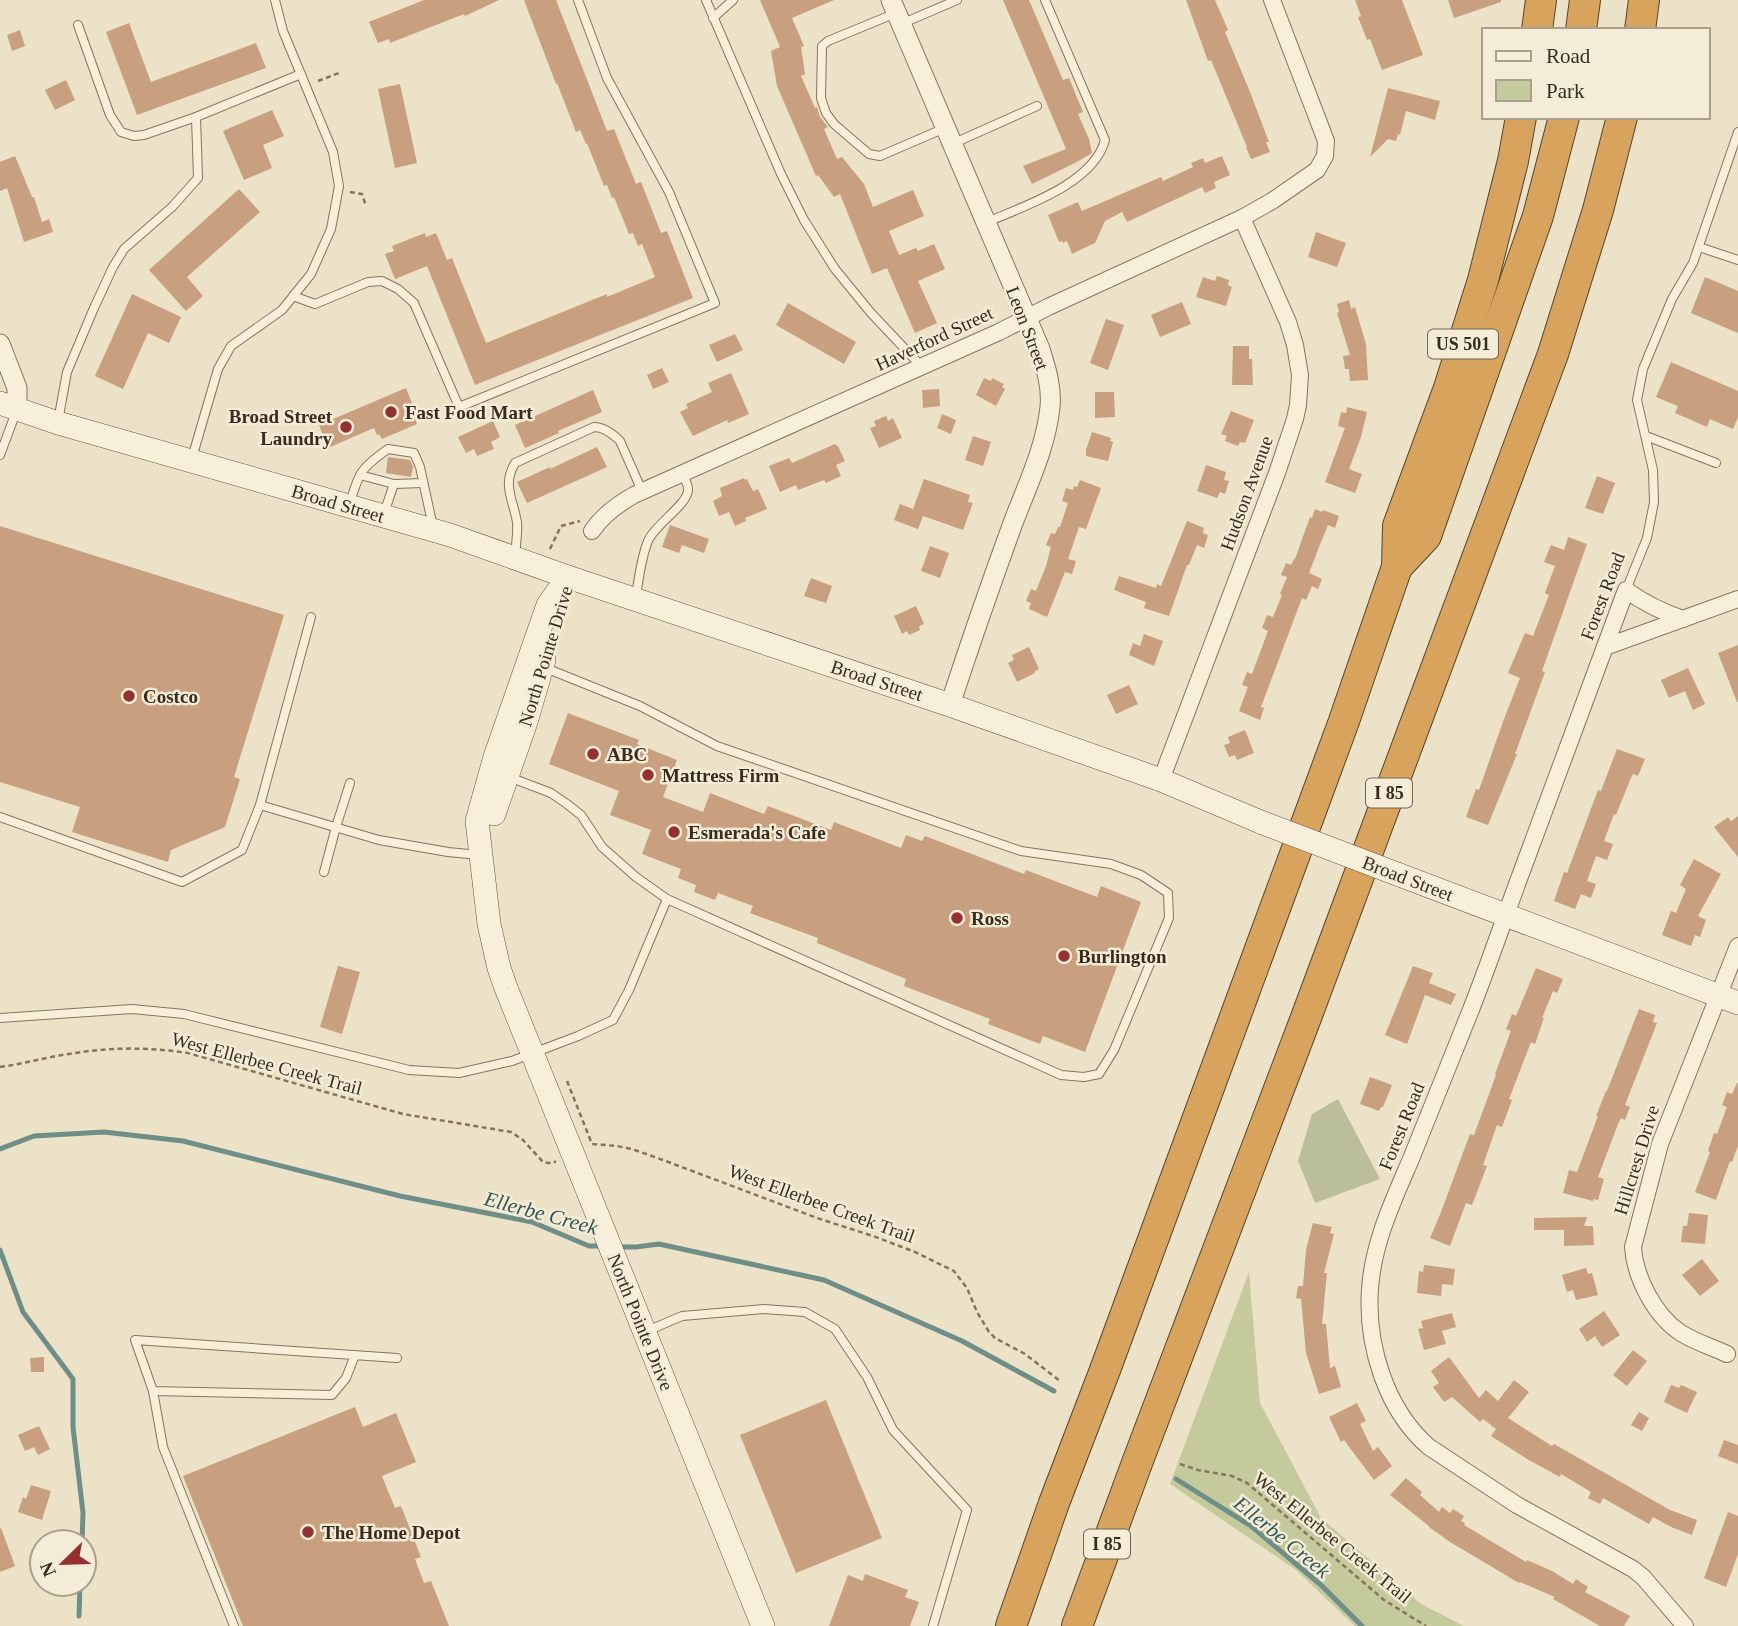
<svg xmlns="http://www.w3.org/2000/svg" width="1738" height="1626" font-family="'Times New Roman',serif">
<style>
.green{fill:#c4ca9b}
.cemetery{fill:#babf9a}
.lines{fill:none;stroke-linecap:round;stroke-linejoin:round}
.stream{stroke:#6f8e87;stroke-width:5}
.building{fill:#c89f7f}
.service-casing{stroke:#87745d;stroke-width:10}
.minor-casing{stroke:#87745d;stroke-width:18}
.tertiary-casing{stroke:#87745d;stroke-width:21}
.secondary-casing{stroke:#695540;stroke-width:24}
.motorway-casing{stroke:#554331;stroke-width:32}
.path{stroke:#87745d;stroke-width:2.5;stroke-dasharray:5 3.5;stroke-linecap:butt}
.service{stroke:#f7efda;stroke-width:8}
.minor{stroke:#f7efda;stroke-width:16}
.tertiary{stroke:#f7efda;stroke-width:19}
.secondary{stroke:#f7efda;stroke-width:23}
.motorway{stroke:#d7a35d;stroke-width:30}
.secondary-bridge-casing{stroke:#695540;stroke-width:24;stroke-linecap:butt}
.secondary-bridge{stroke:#f7efda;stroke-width:23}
.poi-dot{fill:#933130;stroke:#f4ecd6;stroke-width:2.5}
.labels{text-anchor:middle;stroke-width:5;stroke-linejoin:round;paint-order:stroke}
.shield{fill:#f4ecd6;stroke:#706657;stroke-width:2}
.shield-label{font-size:18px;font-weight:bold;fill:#382c20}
.street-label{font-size:19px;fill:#382c20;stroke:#f4ecd6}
.poi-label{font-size:19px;font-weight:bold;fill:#382c20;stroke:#f4ecd6;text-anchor:start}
.water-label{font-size:21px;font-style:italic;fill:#305755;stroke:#f4ecd6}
</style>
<rect width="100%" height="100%" fill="#ece2c7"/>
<path class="green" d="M1249,1272l11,131 61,115 100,86 43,22h-109l-59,-56 -126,-86z"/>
<path class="cemetery" d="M1338,1099l42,80 -65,24 -17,-42 14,-47z"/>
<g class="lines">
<g class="stream">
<path d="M0,1149l34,-13 70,-4 79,9 217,55 132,26 57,24h16"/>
<path d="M618,1247h18l23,-3 165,36 138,61 92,50"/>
<path d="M0,1250l23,62 50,67v48l10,86 -1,29"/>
<path d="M1176,1479l75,47 71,60 40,40"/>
<path d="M79,1616l1,-32"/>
</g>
</g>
<g class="building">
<path d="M424,0h75l-34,16 -1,-2 -74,29 -1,-4 -11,4 -9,-21z"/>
<path d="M524,0h32l51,131 7,-2 22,55 5,-2 20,51 6,-2 26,67 -218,87 -48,-119 -32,13 -10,-25 9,-3 -2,-5 33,-13 1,4 10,-4 11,27 5,-2 34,85 121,-49v3l48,-20 -13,-33 -4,2 -5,-13 -4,1 -15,-37 -2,1 -5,-13 -3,1 -17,-43 -1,1 -6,-14 -4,2 -19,-49 -1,1z"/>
<path d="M760,0h74l-42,18 12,28 -3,1 4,27 -4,2 14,32 2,-1 3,10 8,10 -4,2 13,30 5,-2 22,27 9,23 40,-17 11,26 -35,15 10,24 17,-7 2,3 16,-7 11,25 -27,12 19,42 -22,10 -28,-65 -15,6 -32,-80 -6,3 -16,-22 -2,1 -39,-90 -6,-35 9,-4z"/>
<path d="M1003,0h26l34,80 6,-2 14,34 -5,2 11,25 3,14 -17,10 -43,21 -9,-18 43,-17z"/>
<path d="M1186,0h29l13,30 -3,2 25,60 19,50h-3l4,10 -19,7 -5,-12h1l-36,-87 -3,1z"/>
<path d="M1355,0h47l21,55 -41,15 -12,-31 -3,1 -9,-23 3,-1z"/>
<path d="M1448,0h53v2l-47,16z"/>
<path d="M129,23l22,59 105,-39 10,25 -129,47 -31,-83z"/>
<path d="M20,30l5,16 -13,5 -5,-16z"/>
<path d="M66,80l9,20 -20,10 -10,-20z"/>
<path d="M400,84l17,79 -22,5 -17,-79z"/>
<path d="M1388,88l52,13 -5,19 -29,-9 -6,24 -2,-1 -2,7 -8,-2 -18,18z"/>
<path d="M272,110l12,26 -21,9 9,23 -28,12 -21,-49z"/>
<path d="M15,156l17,41h2l8,25 7,-3 4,13 -29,10 -17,-54 -7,3v-29z"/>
<path d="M1222,156l8,19 -16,7 2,6 -11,5 -3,-6 -75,35 -5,-10 -17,9 -10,22 -23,11 -5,-13 -4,2 -1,-2 -3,1 -11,-27 30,-13 4,9 79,-34 2,4 30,-14 -2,-4 12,-5 2,5z"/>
<path d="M239,189l21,23 -73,65 16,19 -17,15 -37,-41z"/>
<path d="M1316,232l30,11 -9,24 -29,-10z"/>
<path d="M1217,276l12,4 -1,5 4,2 -6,19 -30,-9 7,-20 12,4z"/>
<path d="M1705,277l33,14v42l-47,-20z"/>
<path d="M132,294l49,23 -12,26 -21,-10 -25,56 -28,-13z"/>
<path d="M1349,300l2,9 4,-2 11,37 2,36 -18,1 -1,-12h-4l-2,-13 7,-1 -13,-42 2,-1 -2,-8z"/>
<path d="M1182,302l9,22 -31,13 -9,-22z"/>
<path d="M788,303l68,39 -12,22 -68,-39z"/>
<path d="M1106,319l18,6 -16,45 -18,-7z"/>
<path d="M735,334l8,16 -26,12 -8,-17z"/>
<path d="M1233,346h16v13h3l1,26h-21z"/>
<path d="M1671,362l67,29v26l-5,12 -23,-10 -3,8 -32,-14 3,-7 -22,-9z"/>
<path d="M662,368l7,14 -16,7 -6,-14z"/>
<path d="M731,373l18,41 -21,9 -1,-3 -34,16 -13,-24 8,-4 -2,-4 26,-12 -4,-9z"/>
<path d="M984,378l7,3 1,-3 12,6 -2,3 3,2 -9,17 -20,-11z"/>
<path d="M406,388l12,30 -3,1 2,5 -35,15 -3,-5 -2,1 -3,-7 -46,20 -9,-23z"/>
<path d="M939,389l1,17 -17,2 -1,-18z"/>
<path d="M593,390l9,22 -44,19 1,2 -34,15 -10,-23z"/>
<path d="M1095,392h19l1,25 -20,1z"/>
<path d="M1347,407l20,5 -6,25 -12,32 13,5 -7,19 -30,-11 20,-54 -7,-2 3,-14 5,1z"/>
<path d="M1231,411l23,9 -9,23 -5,-1 -2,4 -13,-5 2,-5 -6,-2z"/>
<path d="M942,414l14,6 -5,14 -14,-6z"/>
<path d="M886,416l2,5 5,-3 9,20 -23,10 -9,-20 6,-2 -2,-5z"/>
<path d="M493,421l7,16 -9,5 3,7 -17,7 -3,-7 -8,4 -8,-16z"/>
<path d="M1092,432l19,6 -1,3 3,1 -5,19 -22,-5v-6z"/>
<path d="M973,436l18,6 -8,24 -18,-6z"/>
<path d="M835,444l2,2h1l7,15 -9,4 5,11 -15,7 -2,-3 -26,10 -2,-5 -16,7 -11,-26 20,-8 3,5z"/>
<path d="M597,447l10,20 -80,36 -10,-21 33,-15v2z"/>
<path d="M388,457l22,3 3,7 -2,10 -25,-4z"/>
<path d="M1206,465l20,7 -2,8 5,1 -4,13 -5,-2 -3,6 -20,-7z"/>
<path d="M1597,476l18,7 -12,31 -18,-6z"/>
<path d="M744,478l1,2 2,-1 6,12 5,-2 9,20 -22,9 1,3 -11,5 -6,-14 -10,4 -6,-15 9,-5 -2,-8z"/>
<path d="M924,479l46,16 -2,7 5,1 -10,27 -40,-14 -5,13 -24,-9 6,-16 13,5z"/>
<path d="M1080,480l21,8 -15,41 -7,-2 -11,32 8,2 -4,13 -7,-2 -18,45 -18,-8 2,-6 -5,-2 5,-12 5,2 10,-25 5,-19 -5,-2 5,-12 4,1 3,-7h2l8,-24 -6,-2 4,-13 7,2 1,-4 3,1z"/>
<path d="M1315,509l7,3 1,-2 16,6 -4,12 -7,-3 -9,22 -10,26 13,6 -4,10 -6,-3 -6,14 -4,-2 -41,109 3,1 -4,12 -21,-9 9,-24 -6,-2 5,-13 5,2 16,-43 -6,-3 5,-13 6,2 9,-22 -2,-1 7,-17 -6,-2 5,-12 5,2 3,-6h1l15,-42 2,1z"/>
<path d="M1187,521l17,7 -1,5 5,2 -4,13 -7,-3 -8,20h-2l-18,51 -25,-8 2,-6 -32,-12 5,-14 37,12 1,-4 4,2z"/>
<path d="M670,525l39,14 -5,14 -22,-8 -3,8 -17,-6z"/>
<path d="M0,526l284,89 -50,162 6,2 -15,48 -54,23 -3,12 -96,-30 8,-25 -80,-25z"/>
<path d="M1568,537l19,7 -45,127 3,1 -30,82h2l-29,71 -22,-8 10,-28 3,1 25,-71 16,-41 -12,-5 17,-40 8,3 16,-41 -4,-2 10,-27 -11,-4 7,-17 13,5z"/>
<path d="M930,546l19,7 -9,25 -19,-7z"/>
<path d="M811,578l21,8 -6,17 -22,-7z"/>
<path d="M916,606l8,18 -5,2 1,4 -11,5 -2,-4 -5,3 -8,-18z"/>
<path d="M1144,634l19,7 -9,25 -25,-11 4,-12 7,3z"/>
<path d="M1738,645v57h-1l-19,-49z"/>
<path d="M1029,647l10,22 -5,3 1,1 -18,9 -9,-19 6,-3 -2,-5z"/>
<path d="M1688,668l17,36 -12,6 -8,-19 -16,7 -8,-18z"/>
<path d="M1129,685l9,19 -22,10 -9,-19z"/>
<path d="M568,713l71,27 -2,4 40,16 -14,37 40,15 7,-19 54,21 4,-8 63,24 3,-8 67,26 5,-13 16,6 3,-5 99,38 2,-4 71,27 4,-11 40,16 -56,150 -42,-16 -3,8 -52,-20 2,-5 -86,-33 2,-7 -89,-36 1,-5 -68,-25 3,-7 -35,-13 -3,7 -21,-8 2,-7 -18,-7 3,-9 -39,-15 9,-24 -41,-15 9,-24 -70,-27z"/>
<path d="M1245,730l9,23 -17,7 -2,-5 -6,2 -5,-12 6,-2 -2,-6z"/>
<path d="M1617,749l28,10 -7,17 -5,-2 -3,6 -14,35 -2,-1 -10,27 9,3 -6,16 -11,-4 -9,25 9,3 -5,14 -10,-4 -6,15 -21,-8 10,-29 3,1 31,-83 3,1z"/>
<path d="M1738,816v41l-24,-30 14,-10 3,4z"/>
<path d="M1694,859l27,15 -23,42 8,4 -6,17 -5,-2 -4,11 -29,-11 9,-24 5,2 10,-24 -6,-4z"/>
<path d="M338,966l22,6 -18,62 -22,-7z"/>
<path d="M1413,966l20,7 -4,10 27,11 -5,11 -26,-10 -18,49 -22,-9z"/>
<path d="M1536,968l27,11 -6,14 -4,-2 -11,27h2l-9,26 -4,-2 -22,57 3,1 -10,27 -5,-2 -14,40 4,1 -15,39 -6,-2 -16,43 -20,-8 11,-26 29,-78 4,1 22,-60 -1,-1 16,-43 -5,-2 6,-15 4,2z"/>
<path d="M1639,1009l16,6 -2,7 4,1 -32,82 5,2 -5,13 -4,-2 -3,6 -20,53 6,2 -6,21 -5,-1v2l-30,-8 6,-23 8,2 21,-56h-2l10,-25h1z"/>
<path d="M1370,1077l22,8 -9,22h-2l-2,4 -19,-7z"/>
<path d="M1737,1083h1v63l-6,16 -2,-1 -14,39 -21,-8 15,-40 -2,-1 6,-18 3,1 10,-27 -5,-2 5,-13 5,2z"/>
<path d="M1689,1213l19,2 -3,29 -24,-2 2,-16h4z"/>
<path d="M1587,1217l-3,9h9l1,19 -30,1v-16h-30v-12z"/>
<path d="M1313,1223l19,4 -2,6 4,1 -10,39h3l-5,51h4l4,44 5,-2 6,21 -22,7 -13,-41 -5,-54 -5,-1 2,-12h5l3,-36z"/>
<path d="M1702,1259l17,22 -19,15 -18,-21z"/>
<path d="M1424,1265l31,4 -2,16 -11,-1 -1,12 -24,-3 2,-22 4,1z"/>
<path d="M1586,1268l2,6 4,-1 6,22 -22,5 -3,-10 -6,2 -5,-17z"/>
<path d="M1604,1311l16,24 -18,12 -7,-11 -8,6 -8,-13z"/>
<path d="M1452,1313l4,14 -14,4 4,13 -22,6 -6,-21 5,-1 -2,-7z"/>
<path d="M1633,1350l14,11 -20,25 -14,-11z"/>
<path d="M44,1357v15h-13l-1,-14z"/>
<path d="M1449,1357l30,41 7,-8 12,11 16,-21 15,12 -21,26 44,28 2,-2 116,66 27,10 -5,15 -21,-8 -18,-10 -4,7 -46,-26 -3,6 -12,-6 3,-6 -30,-18 -1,3 -33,-18 -36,-23 5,-7 -13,-10 -3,3 -28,-25 -8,5 -11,-15 6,-4 -8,-12z"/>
<path d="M1671,1385l8,3 2,-3 16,7 -10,21 -23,-11z"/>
<path d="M826,1400l56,138 -86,35 -56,-138z"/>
<path d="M1357,1403l9,18 -6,3 13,27 5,-4 14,19 -18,14 -30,-40 -3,2 -12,-25z"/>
<path d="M355,1407l8,20 33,-14 20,49 -34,14 13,32 6,-2 20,51 -6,2 9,24 7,-2 18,45h-206l-60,-150z"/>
<path d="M1639,1412l10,6 -7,13 -11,-6z"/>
<path d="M39,1426l11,23 -12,6 -4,-8 -9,4 -7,-16z"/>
<path d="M1724,1440l14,5v19l-20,-8z"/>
<path d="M1406,1478l16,14 -2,3 19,17 3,-5 8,6 3,-4 11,7 -3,5 4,2 -1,2 62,37 1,-2 25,11 21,13 3,-5 12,8 -3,5 45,24 -6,10h-24l-47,-27 2,-2 -35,-15 -1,1 -69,-41 -21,-15v-1l-39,-31z"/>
<path d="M31,1485l20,6 -9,29 -24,-8 5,-15 3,2z"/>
<path d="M1728,1512l10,4v38l-12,33 -22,-9z"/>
<path d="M1,1528l14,38 -15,6v-43z"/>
<path d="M865,1574l43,16 -3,7 14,5 -9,24h-81l19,-51 15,6z"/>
</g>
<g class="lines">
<defs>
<g id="service">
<path d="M706,0l75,174 23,46 31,49 36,44 51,54"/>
<path d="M896,13l-68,28 -6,5 -1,52 5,15 8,11 35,30 11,2 65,-28"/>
<path d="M713,18l20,-18"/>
<path d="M901,24l56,-24"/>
<path d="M78,25l32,90 11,17 13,4 10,-1 52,-18"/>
<path d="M952,144l85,-38"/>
<path d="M987,222c38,-16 107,-39 118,-82l-60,-140"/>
<path d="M1699,247l39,13"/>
<path d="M293,296l22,8 53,-22 14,-1 16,8 16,14 45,104 256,-104 -46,-111 -62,-114 -29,-78"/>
<path d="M58,421l9,-49 27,-64 19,-41 11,-18 48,-42 26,-29 -2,-61 105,-43"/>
<path d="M1646,436l70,27"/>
<path d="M0,455l16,-43"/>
<path d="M192,458l26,-89 13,-23 51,-36 29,-36 20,-45 8,-43 -6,-34 -50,-121 -8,-31"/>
<path d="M360,475l34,9 -10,29"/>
<path d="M394,484l29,-1"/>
<path d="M350,503c9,-31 11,-35 38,-54l26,4 6,14 13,60"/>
<path d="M515,555c1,-11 3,-23 2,-33 -4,-23 -15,-37 -2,-59l79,-36c10,0 19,7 26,14l22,50"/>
<path d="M1626,590l21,-52 7,-36 -1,-32 -16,-70 6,-31 29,-70 21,-36 45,-131"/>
<path d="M636,596c3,-18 5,-38 12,-55 7,-17 41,-37 40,-52 0,-5 -3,-10 -6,-15"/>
<path d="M509,777l42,16 16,11 14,11 21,32 34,30 31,22 394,176 23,2 15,-3 15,-24 55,-132 -1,-25 -27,-18 -30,-11 -90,-13 -304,-105 -77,-40 -97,-39"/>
<path d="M260,805l119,35 69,12 31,3"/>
<path d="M0,817l182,65 60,-32 18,-45 51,-188"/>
<path d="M324,872l12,-45 14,-44"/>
<path d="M0,1018l132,-9 52,5 225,56 50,3 53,-12 66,-25 35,-16 16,-30 38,-91"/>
<path d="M647,1331l35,-15 82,-7 41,3 30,17 32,48 26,53 74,80 -34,116"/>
<path d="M355,1355l-9,23 -14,17 -179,-4 -18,-51 262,18"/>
<path d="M153,1391l10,56 71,179"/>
</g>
<g id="minor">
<path d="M592,531c10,-15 26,-27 42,-36l365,-163 49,-25 194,-89 30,-17 45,-31 8,-14 1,-15 -54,-141"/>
<path d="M1683,619c-21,-7 -39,-16 -57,-29 -34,93 -69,185 -103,278 -18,48 -34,96 -53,144 -20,49 -39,98 -59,147 -18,42 -38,84 -41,130 -4,56 16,121 59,158l88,58 116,64 10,8 42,49"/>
<path d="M1605,647l133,-48"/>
<path d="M1161,780l116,-307 18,-54 3,-14 2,-30 -5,-30 -7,-23 -46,-104"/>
<path d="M1727,1354c-15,-7 -32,-12 -46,-21 -26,-17 -46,-55 -48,-86l27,-103 78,-198"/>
</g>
<g id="tertiary">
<path d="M891,0l149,349c6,19 12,38 10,58 -4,40 -23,79 -37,116 -22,60 -43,121 -63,182"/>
<path d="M0,344l17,44v20"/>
</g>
<g id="secondary">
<path d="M0,403l58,20 392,112 118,42 382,128 211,75 102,43"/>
<path d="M568,577l-20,28 -53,152 -18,64 12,103 10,44 7,20 257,638"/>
<path d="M494,814l32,-92 18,-62"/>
<path d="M1397,874l341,129"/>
</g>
<g id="motorway">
<path d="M1537,30l4,-30"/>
<path d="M1581,30l4,-30"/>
<path d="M1640,30l4,-30"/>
<path d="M1397,567l29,-31 112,-320 26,-99"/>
<path d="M1011,1626l43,-123 51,-133 239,-649 53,-154 1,-41 51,-138 34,-108 30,-119 8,-44"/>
<path d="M1077,1626l60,-163 170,-448 246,-661 45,-144 24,-93"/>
</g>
</defs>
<use href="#service" class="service-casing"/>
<use href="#minor" class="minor-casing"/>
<use href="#tertiary" class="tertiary-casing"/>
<use href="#secondary" class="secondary-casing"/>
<use href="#motorway" class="motorway-casing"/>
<g class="path">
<path d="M318,81l21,-8"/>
<path d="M350,192l12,2 4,12"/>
<path d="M550,549l11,-23 19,-5"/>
<path d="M0,1067c23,-3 46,-10 69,-13 40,-7 79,-7 119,-1l215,61 108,18 12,8 20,22 6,1 6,-1 -1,-1"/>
<path d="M567,1081l25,63 25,2 15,3 31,11 154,58 56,18 42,16 39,19 13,17 10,24 12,20 6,6 30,16 35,27"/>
<path d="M1180,1464l18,6 34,6 15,7 137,117 42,26"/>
</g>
<use href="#service" class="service"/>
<use href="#minor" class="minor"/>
<use href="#tertiary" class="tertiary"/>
<use href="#secondary" class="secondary"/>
<use href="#motorway" class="motorway"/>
<defs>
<path id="secondary-bridge" d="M1263,823l134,51"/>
</defs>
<use href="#secondary-bridge" class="secondary-bridge-casing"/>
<use href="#secondary-bridge" class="secondary-bridge"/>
</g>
<g class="poi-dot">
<circle cx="391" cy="412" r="7"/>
<circle cx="346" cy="427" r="7"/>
<circle cx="129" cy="696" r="7"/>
<circle cx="593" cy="754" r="7"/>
<circle cx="648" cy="775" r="7"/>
<circle cx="674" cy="832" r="7"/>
<circle cx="957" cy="918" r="7"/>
<circle cx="1064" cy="956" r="7"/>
<circle cx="308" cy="1532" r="7"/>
</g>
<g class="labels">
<g class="shield">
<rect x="1428" y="329.5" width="70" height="29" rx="5"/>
<rect x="1366" y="778.5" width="46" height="29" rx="5"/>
<rect x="1084" y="1529.5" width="46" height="29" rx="5"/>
</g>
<g class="shield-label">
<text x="1463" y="350">US 501</text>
<text x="1389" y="799">I 85</text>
<text x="1107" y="1550">I 85</text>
</g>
<g class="street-label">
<text transform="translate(1028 328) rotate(69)" y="7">Leon Street</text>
<text transform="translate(934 338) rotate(-25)" y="7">Haverford Street</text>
<text transform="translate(1246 493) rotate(-70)" y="7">Hudson Avenue</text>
<text transform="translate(338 503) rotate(16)" y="7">Broad Street</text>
<text transform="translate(1602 596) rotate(-69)" y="7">Forest Road</text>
<text transform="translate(545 656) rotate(-73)" y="7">North Pointe Drive</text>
<text transform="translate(877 680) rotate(18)" y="7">Broad Street</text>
<text transform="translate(1408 878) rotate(21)" y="7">Broad Street</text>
<text transform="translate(267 1063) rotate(15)" y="7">West Ellerbee Creek Trail</text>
<text transform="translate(1401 1126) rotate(-68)" y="7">Forest Road</text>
<text transform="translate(1636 1160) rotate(-73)" y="7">Hillcrest Drive</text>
<text transform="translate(822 1203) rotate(20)" y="7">West Ellerbee Creek Trail</text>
<text transform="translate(641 1322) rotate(68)" y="7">North Pointe Drive</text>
<text transform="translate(1333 1537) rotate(39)" y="7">West Ellerbee Creek Trail</text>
</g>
<g class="poi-label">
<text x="405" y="419">Fast Food Mart</text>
<text x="332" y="423" text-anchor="end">Broad Street<tspan x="332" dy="22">Laundry</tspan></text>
<text x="143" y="703">Costco</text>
<text x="607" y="761">ABC</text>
<text x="662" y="782">Mattress Firm</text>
<text x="688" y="839">Esmerada's Cafe</text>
<text x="971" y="925">Ross</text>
<text x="1078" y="963">Burlington</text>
<text x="322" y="1539">The Home Depot</text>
</g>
<g class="water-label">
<text transform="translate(541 1213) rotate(15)" y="7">Ellerbe Creek</text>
<text transform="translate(1282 1537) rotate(39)" y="7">Ellerbe Creek</text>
</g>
</g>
<rect x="1482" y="28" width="228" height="91" fill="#f4ecd6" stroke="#a99f8d" stroke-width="2"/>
<rect x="1496" y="51" width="35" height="10" fill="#f7efda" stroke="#a99f8d" stroke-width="2"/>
<text x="1546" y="63" font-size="21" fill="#382c20">Road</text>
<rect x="1496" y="80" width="35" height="21" fill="#c4ca9b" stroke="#a99f8d" stroke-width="2"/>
<text x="1546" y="98" font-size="21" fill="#382c20">Park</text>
<g transform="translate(63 1563) rotate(247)"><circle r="33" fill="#f4ecd6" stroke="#a99f8d" stroke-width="2"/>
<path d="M0-5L12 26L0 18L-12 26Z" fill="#933130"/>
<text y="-10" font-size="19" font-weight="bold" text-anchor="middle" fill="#382c20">N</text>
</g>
</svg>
